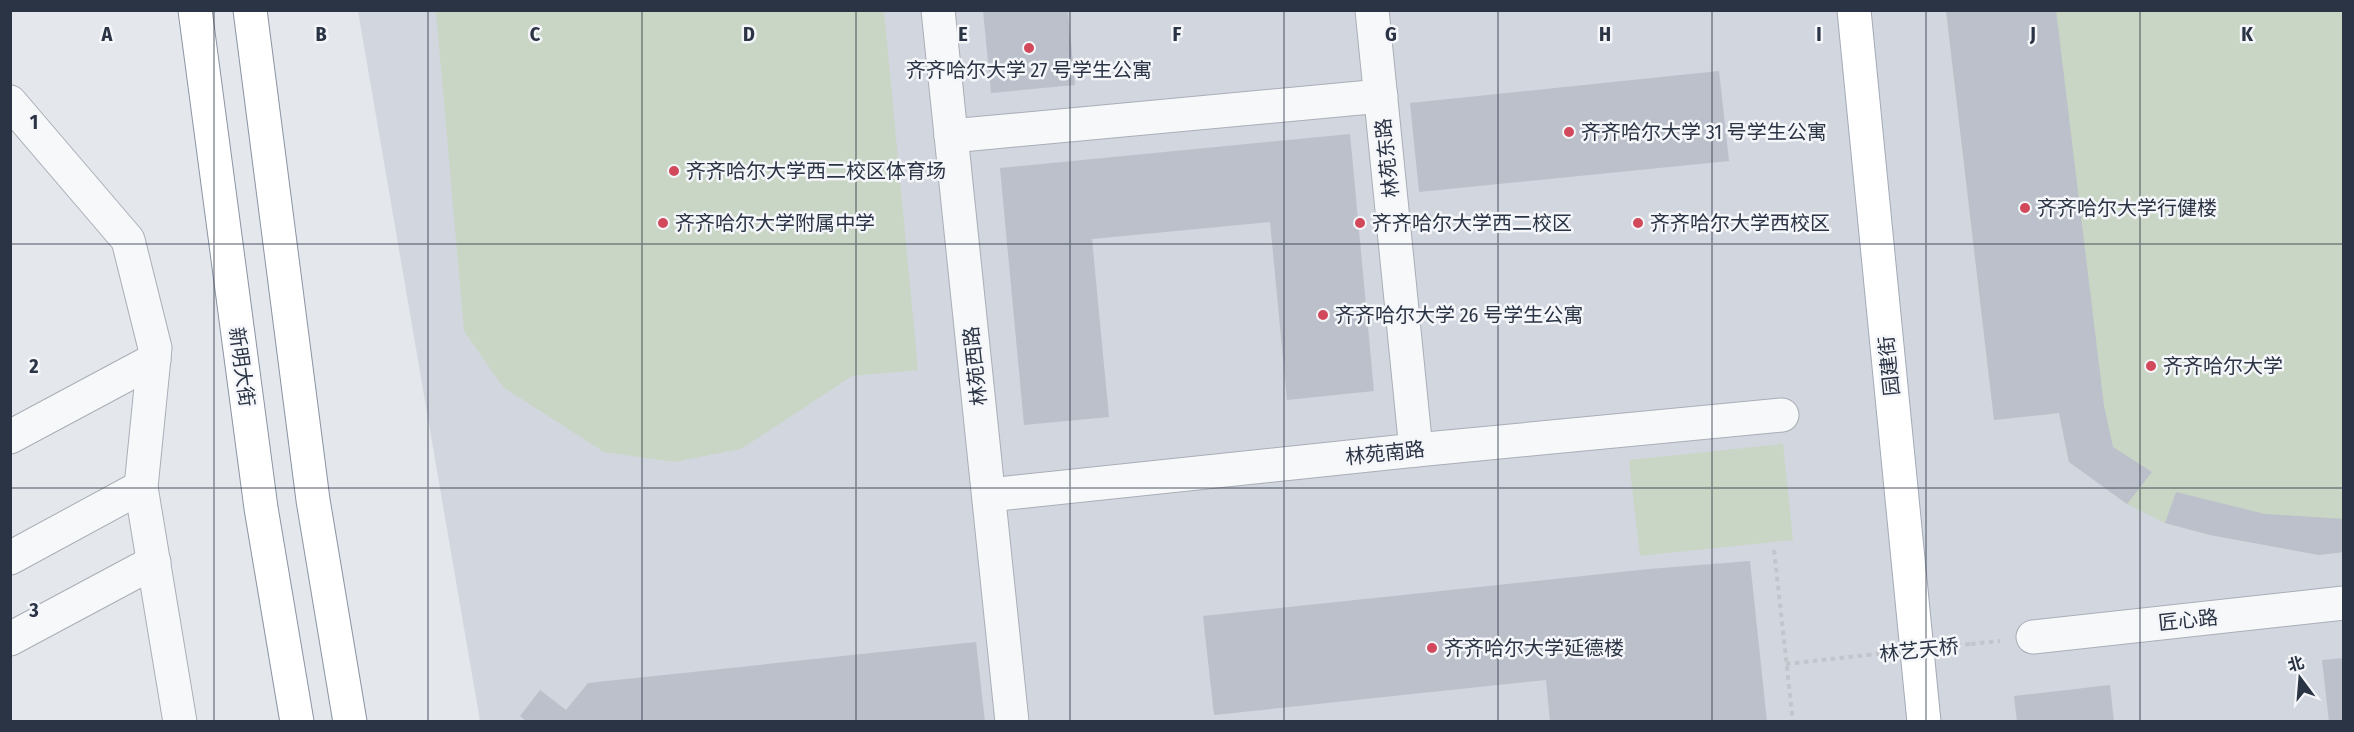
<svg xmlns="http://www.w3.org/2000/svg" width="2354" height="732" font-family="'Fira Sans Condensed','Noto Sans SC',sans-serif">
<style>
.built{fill:#d2d6de}
.green{fill:#c9d6c5}
.building{fill:#bbc0ca}
.lines{fill:none;stroke-linecap:round;stroke-linejoin:round}
.minor-casing{stroke:#a9aeb7;stroke-width:35}
.major-casing{stroke:#a3abb8;stroke-width:35}
.highway-casing{stroke:#8b94a3;stroke-width:35}
.path{stroke:#c2c5cb;stroke-width:4;stroke-dasharray:4.5 4.5;stroke-linecap:butt}
.minor{stroke:#f7f8fa;stroke-width:33}
.major{stroke:#fff;stroke-width:33}
.highway{stroke:#fff;stroke-width:33}
.path-bridge{stroke:#c2c5cb;stroke-width:4;stroke-dasharray:4.5 4.5;stroke-linecap:butt}
.grid{fill:none;stroke:#2b3445;stroke-width:1.5;stroke-opacity:0.55}
.poi-dot{fill:#d1495b;stroke:#f4f6f9;stroke-width:2}
.labels{text-anchor:middle;stroke-width:5;stroke-linejoin:round;paint-order:stroke}
.poi-label{font-size:20px;fill:#2b3445;stroke:#f4f6f9;text-anchor:start}
.street-label{font-size:20px;fill:#2b3445;stroke:#f4f6f9}
.grid-label{font-size:20px;text-anchor:middle;font-weight:bold;fill:#2b3445;stroke:#f4f6f9;stroke-width:5;stroke-linejoin:round;paint-order:stroke}
</style>
<rect width="100%" height="100%" fill="#e4e7ec"/>
<path class="built" d="M358,11h1985v710h-1863z"/>
<g class="green">
<path d="M436,11h448l34,359 -66,6 -111,73 -67,13 -70,-10 -101,-65 -39,-56z"/>
<path d="M1946,11h397v541l-24,3 -109,-20 -45,-12 -38,-19 -58,-42 -10,-49 -65,7z"/>
<path d="M1783,444l10,96 -153,16 -11,-96z"/>
</g>
<g class="building">
<path d="M983,10h85l7,75 -84,8z"/>
<path d="M1946,10h110l48,396 9,41 39,25 -25,32 -58,-42 -10,-49 -65,7z"/>
<path d="M1719,71l10,90 -310,31 -9,-89z"/>
<path d="M1350,134l24,257 -87,9 -17,-178 -178,17 17,178 -85,8 -24,-257z"/>
<path d="M2176,492l89,22 79,5v33l-25,3 -109,-20 -45,-12z"/>
<path d="M1750,561l17,161h-217l-4,-42 -332,35 -11,-99 446,-47z"/>
<path d="M976,642l9,80h-458l-7,-6 20,-26 26,20 22,-27z"/>
<path d="M2344,658v64h-15l-7,-62z"/>
<path d="M2110,685l4,37h-97l-3,-26z"/>
</g>
<g class="lines">
<defs>
<g id="minor">
<path d="M938,10l74,712"/>
<path d="M1372,10l44,440"/>
<path d="M10,102l118,138 27,108 -14,139 39,235"/>
<path d="M951,136l430,-40"/>
<path d="M10,437l144,-77"/>
<path d="M989,495l427,-45 366,-35"/>
<path d="M10,558l131,-71"/>
<path d="M2033,637l311,-34"/>
<path d="M10,639l144,-77"/>
</g>
<path id="major" d="M1854,10l70,712"/>
<g id="highway">
<path d="M195,10l66,498 36,214"/>
<path d="M250,10l63,490 37,222"/>
</g>
</defs>
<use href="#minor" class="minor-casing"/>
<use href="#major" class="major-casing"/>
<use href="#highway" class="highway-casing"/>
<g class="path">
<path d="M1774,550l19,172"/>
<path d="M1971,644l29,-3"/>
<path d="M1786,664l81,-9"/>
</g>
<use href="#minor" class="minor"/>
<use href="#major" class="major"/>
<use href="#highway" class="highway"/>
<path class="path-bridge" d="M1867,655l104,-11"/>
</g>
<path class="grid" d="M214,10v712M428,10v712M642,10v712M856,10v712M1070,10v712M1284,10v712M1498,10v712M1712,10v712M1926,10v712M2140,10v712M10,244h2334M10,488h2334"/>
<g class="poi-dot">
<circle cx="1029" cy="48" r="6"/>
<circle cx="1569" cy="132" r="6"/>
<circle cx="674" cy="171" r="6"/>
<circle cx="2025" cy="208" r="6"/>
<circle cx="663" cy="223" r="6"/>
<circle cx="1360" cy="223" r="6"/>
<circle cx="1638" cy="223" r="6"/>
<circle cx="1323" cy="315" r="6"/>
<circle cx="2151" cy="366" r="6"/>
<circle cx="1432" cy="648" r="6"/>
</g>
<g class="labels">
<g class="poi-label">
<text x="1029" y="77" text-anchor="middle">齐齐哈尔大学 27 号学生公寓</text>
<text x="1581" y="139">齐齐哈尔大学 31 号学生公寓</text>
<text x="686" y="178">齐齐哈尔大学西二校区体育场</text>
<text x="2037" y="215">齐齐哈尔大学行健楼</text>
<text x="675" y="230">齐齐哈尔大学附属中学</text>
<text x="1372" y="230">齐齐哈尔大学西二校区</text>
<text x="1650" y="230">齐齐哈尔大学西校区</text>
<text x="1335" y="322">齐齐哈尔大学 26 号学生公寓</text>
<text x="2163" y="373">齐齐哈尔大学</text>
<text x="1444" y="655">齐齐哈尔大学延德楼</text>
</g>
<g class="street-label">
<text transform="translate(1387 158) rotate(-96)" y="7">林苑东路</text>
<text transform="translate(975 366) rotate(-96)" y="7">林苑西路</text>
<text transform="translate(1889 366) rotate(-96)" y="7">园建街</text>
<text transform="translate(242 367) rotate(82)" y="7">新明大街</text>
<text transform="translate(1385 453) rotate(-6)" y="7">林苑南路</text>
<text transform="translate(2188 620) rotate(-6)" y="7">匠心路</text>
<text transform="translate(1919 650) rotate(-6)" y="7">林艺天桥</text>
</g>
</g>
<g class="grid-label">
<text x="107" y="41">A</text>
<text x="321" y="41">B</text>
<text x="535" y="41">C</text>
<text x="749" y="41">D</text>
<text x="963" y="41">E</text>
<text x="1177" y="41">F</text>
<text x="1391" y="41">G</text>
<text x="1605" y="41">H</text>
<text x="1819" y="41">I</text>
<text x="2033" y="41">J</text>
<text x="2247" y="41">K</text>
<text x="34" y="129">1</text>
<text x="34" y="373">2</text>
<text x="34" y="617">3</text>
</g>
<rect width="2354" height="732" fill="none" stroke="#2b3445" stroke-width="24"/>
<g transform="translate(2300 678) rotate(344)" stroke="#f4f6f9" stroke-width="4.5" paint-order="stroke">
<path d="M0-4.5L10 22L0 15L-10 22Z" fill="#2b3445"/>
<text y="-9" font-size="16" font-weight="bold" text-anchor="middle" fill="#2b3445">北</text>
</g>
</svg>
